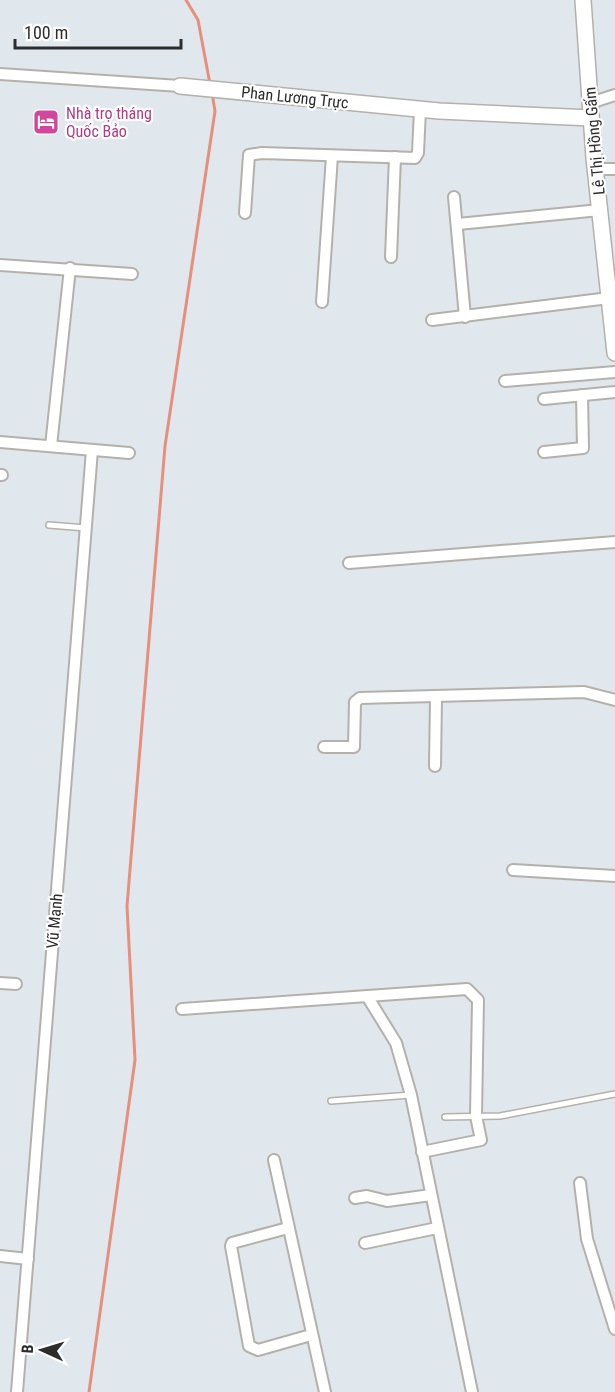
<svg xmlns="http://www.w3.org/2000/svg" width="615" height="1392" font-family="'Roboto Condensed',sans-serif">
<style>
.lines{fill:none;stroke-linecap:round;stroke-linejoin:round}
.stream{stroke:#e68f7d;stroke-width:3}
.lane-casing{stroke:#b4b1aa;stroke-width:8}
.street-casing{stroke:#b4b1aa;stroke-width:14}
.secondary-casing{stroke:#b4b1aa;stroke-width:18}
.lane{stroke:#fff;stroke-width:5}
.street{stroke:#fff;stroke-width:10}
.secondary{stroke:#fff;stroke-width:15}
.labels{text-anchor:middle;stroke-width:4.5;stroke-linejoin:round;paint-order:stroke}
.street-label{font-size:16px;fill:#2d2d2d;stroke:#fff}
.hotel-label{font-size:16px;fill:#b23c85;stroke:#fff;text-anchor:start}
</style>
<rect width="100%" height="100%" fill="#e1e8ed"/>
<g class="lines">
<g class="stream">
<path d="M186,0l12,20 12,64"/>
<path d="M89,1392l46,-332 -8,-154 38,-460 50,-335 -3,-18"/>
</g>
<defs>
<g id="lane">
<path d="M49,525l37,3"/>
<path d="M331,1101l80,-6"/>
<path d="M445,1117l55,-1 115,-22"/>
</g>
<g id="street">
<path d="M0,74l180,12"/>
<path d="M590,103l25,-8"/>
<path d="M595,169h20"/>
<path d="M454,197l11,120"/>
<path d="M245,213l4,-58 13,-2 153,5 3,-5 2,-44"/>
<path d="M458,224l142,-14"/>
<path d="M391,257l4,-100"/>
<path d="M0,265l132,9"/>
<path d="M322,302l10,-146"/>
<path d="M432,320l177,-22"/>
<path d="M505,381l110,-9"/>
<path d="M544,399l71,-7"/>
<path d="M0,442l129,11"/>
<path d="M51,446l19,-178"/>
<path d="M544,452l39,-4 -1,-53"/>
<path d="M0,475h2"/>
<path d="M349,563l266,-21"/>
<path d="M324,747h30l1,-45 5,-4 224,-6 31,8"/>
<path d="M435,766l1,-68"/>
<path d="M513,870l102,6"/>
<path d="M0,983l16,1"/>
<path d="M367,996l29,47 15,52 61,297"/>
<path d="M182,1009l285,-20 11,11 -2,116 5,24 -59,12"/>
<path d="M274,1160l51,232"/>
<path d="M580,1183l7,56 28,90"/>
<path d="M355,1198l12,-2 20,5 44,-6"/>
<path d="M288,1228l-56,15 -1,3 18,100 9,4 53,-15"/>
<path d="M365,1243l72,-15"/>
<path d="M0,1256l28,3"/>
<path d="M17,1392l75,-942"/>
</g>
<g id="secondary">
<path d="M583,0l11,158 21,195"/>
<path d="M180,86l259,25 152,7"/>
</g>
</defs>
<use href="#lane" class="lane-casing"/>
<use href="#street" class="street-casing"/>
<use href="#secondary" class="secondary-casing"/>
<use href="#lane" class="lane"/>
<use href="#street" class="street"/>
<use href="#secondary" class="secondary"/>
</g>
<defs>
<symbol id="hotel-square" viewBox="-11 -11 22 22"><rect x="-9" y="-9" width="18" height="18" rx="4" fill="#d1479c" stroke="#fff"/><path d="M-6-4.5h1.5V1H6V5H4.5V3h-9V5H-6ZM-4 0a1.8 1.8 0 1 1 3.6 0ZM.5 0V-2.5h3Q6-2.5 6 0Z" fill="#fff"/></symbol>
</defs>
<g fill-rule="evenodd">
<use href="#hotel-square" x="31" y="107" width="30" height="30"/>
</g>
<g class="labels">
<g class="street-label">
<text transform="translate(295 97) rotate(6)" y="6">Phan Lương Trực</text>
<text transform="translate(594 141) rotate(-95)" y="6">Lê Thị Hồng Gấm</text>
<text transform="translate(54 921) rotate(-85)" y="6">Vũ Mạnh</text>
</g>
<g class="hotel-label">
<text x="66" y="119">Nhà trọ tháng<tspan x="66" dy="18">Quốc Bảo</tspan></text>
</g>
</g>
<g transform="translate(42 1350) rotate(274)" stroke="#ffffff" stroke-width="4.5" paint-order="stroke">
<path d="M0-4.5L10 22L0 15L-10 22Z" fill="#2d2d2d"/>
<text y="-9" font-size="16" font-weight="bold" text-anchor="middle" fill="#2d2d2d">B</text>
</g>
<path d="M15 39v9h166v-9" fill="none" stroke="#2d2d2d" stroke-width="3"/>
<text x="24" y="39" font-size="18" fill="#2d2d2d" stroke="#ffffff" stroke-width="4.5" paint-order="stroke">100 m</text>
</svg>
